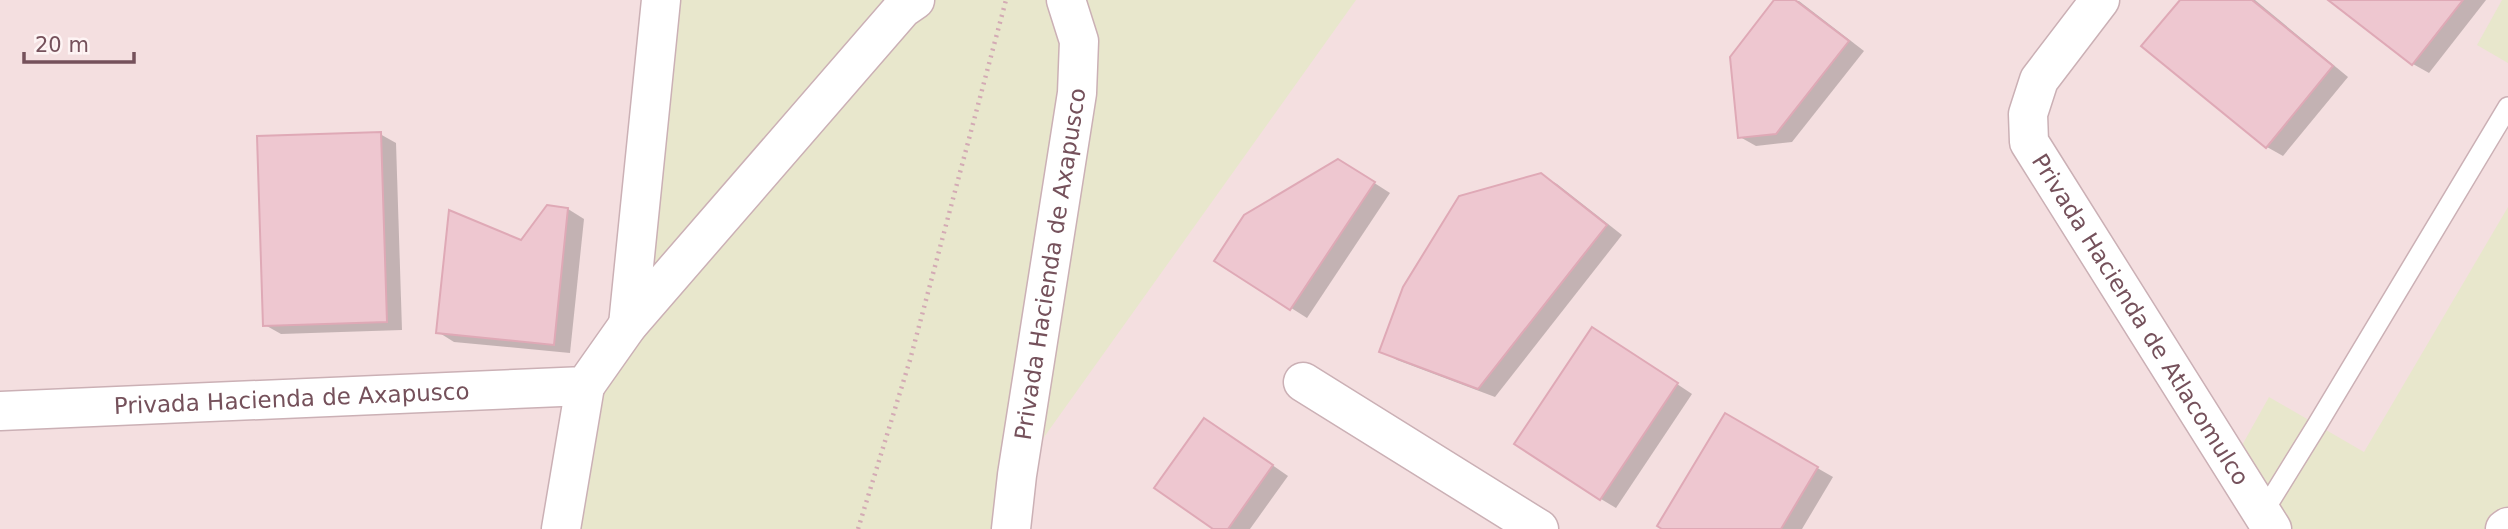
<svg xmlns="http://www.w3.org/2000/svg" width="2508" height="529" font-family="'DejaVu Sans',sans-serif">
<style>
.residential{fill:#f4dfe0}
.green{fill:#e8e7cc}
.shadow{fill:#0003}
.building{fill:#eec7d0;stroke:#dfa9b6;stroke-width:2}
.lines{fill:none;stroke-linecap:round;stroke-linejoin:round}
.lane-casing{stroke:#cbb0b5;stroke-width:22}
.street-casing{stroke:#cbb0b5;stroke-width:41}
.secondary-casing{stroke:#cdafb5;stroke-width:41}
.path{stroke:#d3aab4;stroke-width:4.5;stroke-dasharray:2 5;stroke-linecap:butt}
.lane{stroke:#fff;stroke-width:19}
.street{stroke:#fff;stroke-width:38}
.secondary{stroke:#fff;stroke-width:38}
.labels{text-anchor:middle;stroke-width:7;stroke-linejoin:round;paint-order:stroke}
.street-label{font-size:23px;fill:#75515b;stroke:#fef4f4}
</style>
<rect width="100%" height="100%" fill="#fbeded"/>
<rect class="residential" x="0" y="0" width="2508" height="529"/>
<g class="green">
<path d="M661,0h695l-339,475 -6,54h-450l24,-143 43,-61z"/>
<path d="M2502,0h6v63l-31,-18z"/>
<path d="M2508,207v320l-3,2h-251l-23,-64 38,-68 95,55z"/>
</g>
<g class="shadow">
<path d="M1776,0l23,1 65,50 -72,91 -36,4 -16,-9z"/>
<path d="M2182,0h73l93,77 -65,79 -16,-9z"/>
<path d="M2331,0h155l-57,73 -16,-9z"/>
<path d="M380,134l16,9 6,187 -121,4 -16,-9z"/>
<path d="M1354,170l36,23 -83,125 -91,-58z"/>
<path d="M1540,175l17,9 65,51 -127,162 -98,-37 -16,-9z"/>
<path d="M568,209l16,10 -14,134 -116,-11 -16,-10 83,-90z"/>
<path d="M1608,338l84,56 -76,114 -15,-9z"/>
<path d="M1725,415l108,62 -31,52h-137z"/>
<path d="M1220,429l68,47 -38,53h-34z"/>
</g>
<g class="building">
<path d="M1774,0h21l54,41 -73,93 -38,4 -8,-81z"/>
<path d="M2180,0h72l81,66 -67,82 -125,-102z"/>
<path d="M2328,0h135l-51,65z"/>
<path d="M381,132l6,190 -124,4 -6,-190z"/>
<path d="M1338,159l37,23 -85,128 -76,-49 30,-46z"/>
<path d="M1541,173l66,52 -129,164 -99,-37 24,-65 56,-91z"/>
<path d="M547,205l21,3 -14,137 -118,-12 13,-123 72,30z"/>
<path d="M1592,327l86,56 -78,117 -86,-56z"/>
<path d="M1725,413l93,54 -37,62h-119l-5,-3z"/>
<path d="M1204,418l69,47 -45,64h-15l-59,-41z"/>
</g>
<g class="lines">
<defs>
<path id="lane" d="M2262,514l55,-89 191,-318"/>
<g id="street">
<path id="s1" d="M2100,0l-61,80 -11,34 1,28 243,387"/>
<path d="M628,325l33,-325"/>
<path d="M1303,382l236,147"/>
<path id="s2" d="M0,411l585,-25 43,-61 274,-316 13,-9"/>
<path d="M561,529l24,-143"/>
<path id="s3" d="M1011,529l6,-54 60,-382 2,-52 -13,-41"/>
</g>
<path id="secondary" d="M2505,529l3,-2"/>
</defs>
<use href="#lane" class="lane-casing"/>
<use href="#street" class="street-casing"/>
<use href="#secondary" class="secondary-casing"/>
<path class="path" d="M858,529l52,-169 96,-360"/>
<use href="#lane" class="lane"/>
<use href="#street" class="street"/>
<use href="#secondary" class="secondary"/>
</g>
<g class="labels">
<g class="street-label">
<text dy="8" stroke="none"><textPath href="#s3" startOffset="268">Privada Hacienda de Axapusco</textPath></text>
<text dy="8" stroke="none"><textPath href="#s1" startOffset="374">Privada Hacienda de Atlacomulco</textPath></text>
<text dy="8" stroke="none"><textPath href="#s2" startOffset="292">Privada Hacienda de Axapusco</textPath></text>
</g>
</g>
<path d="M24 52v10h110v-10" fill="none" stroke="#75515b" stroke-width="3.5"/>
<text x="35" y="52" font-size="21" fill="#75515b" stroke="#fef4f4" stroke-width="5" paint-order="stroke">20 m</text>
</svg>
